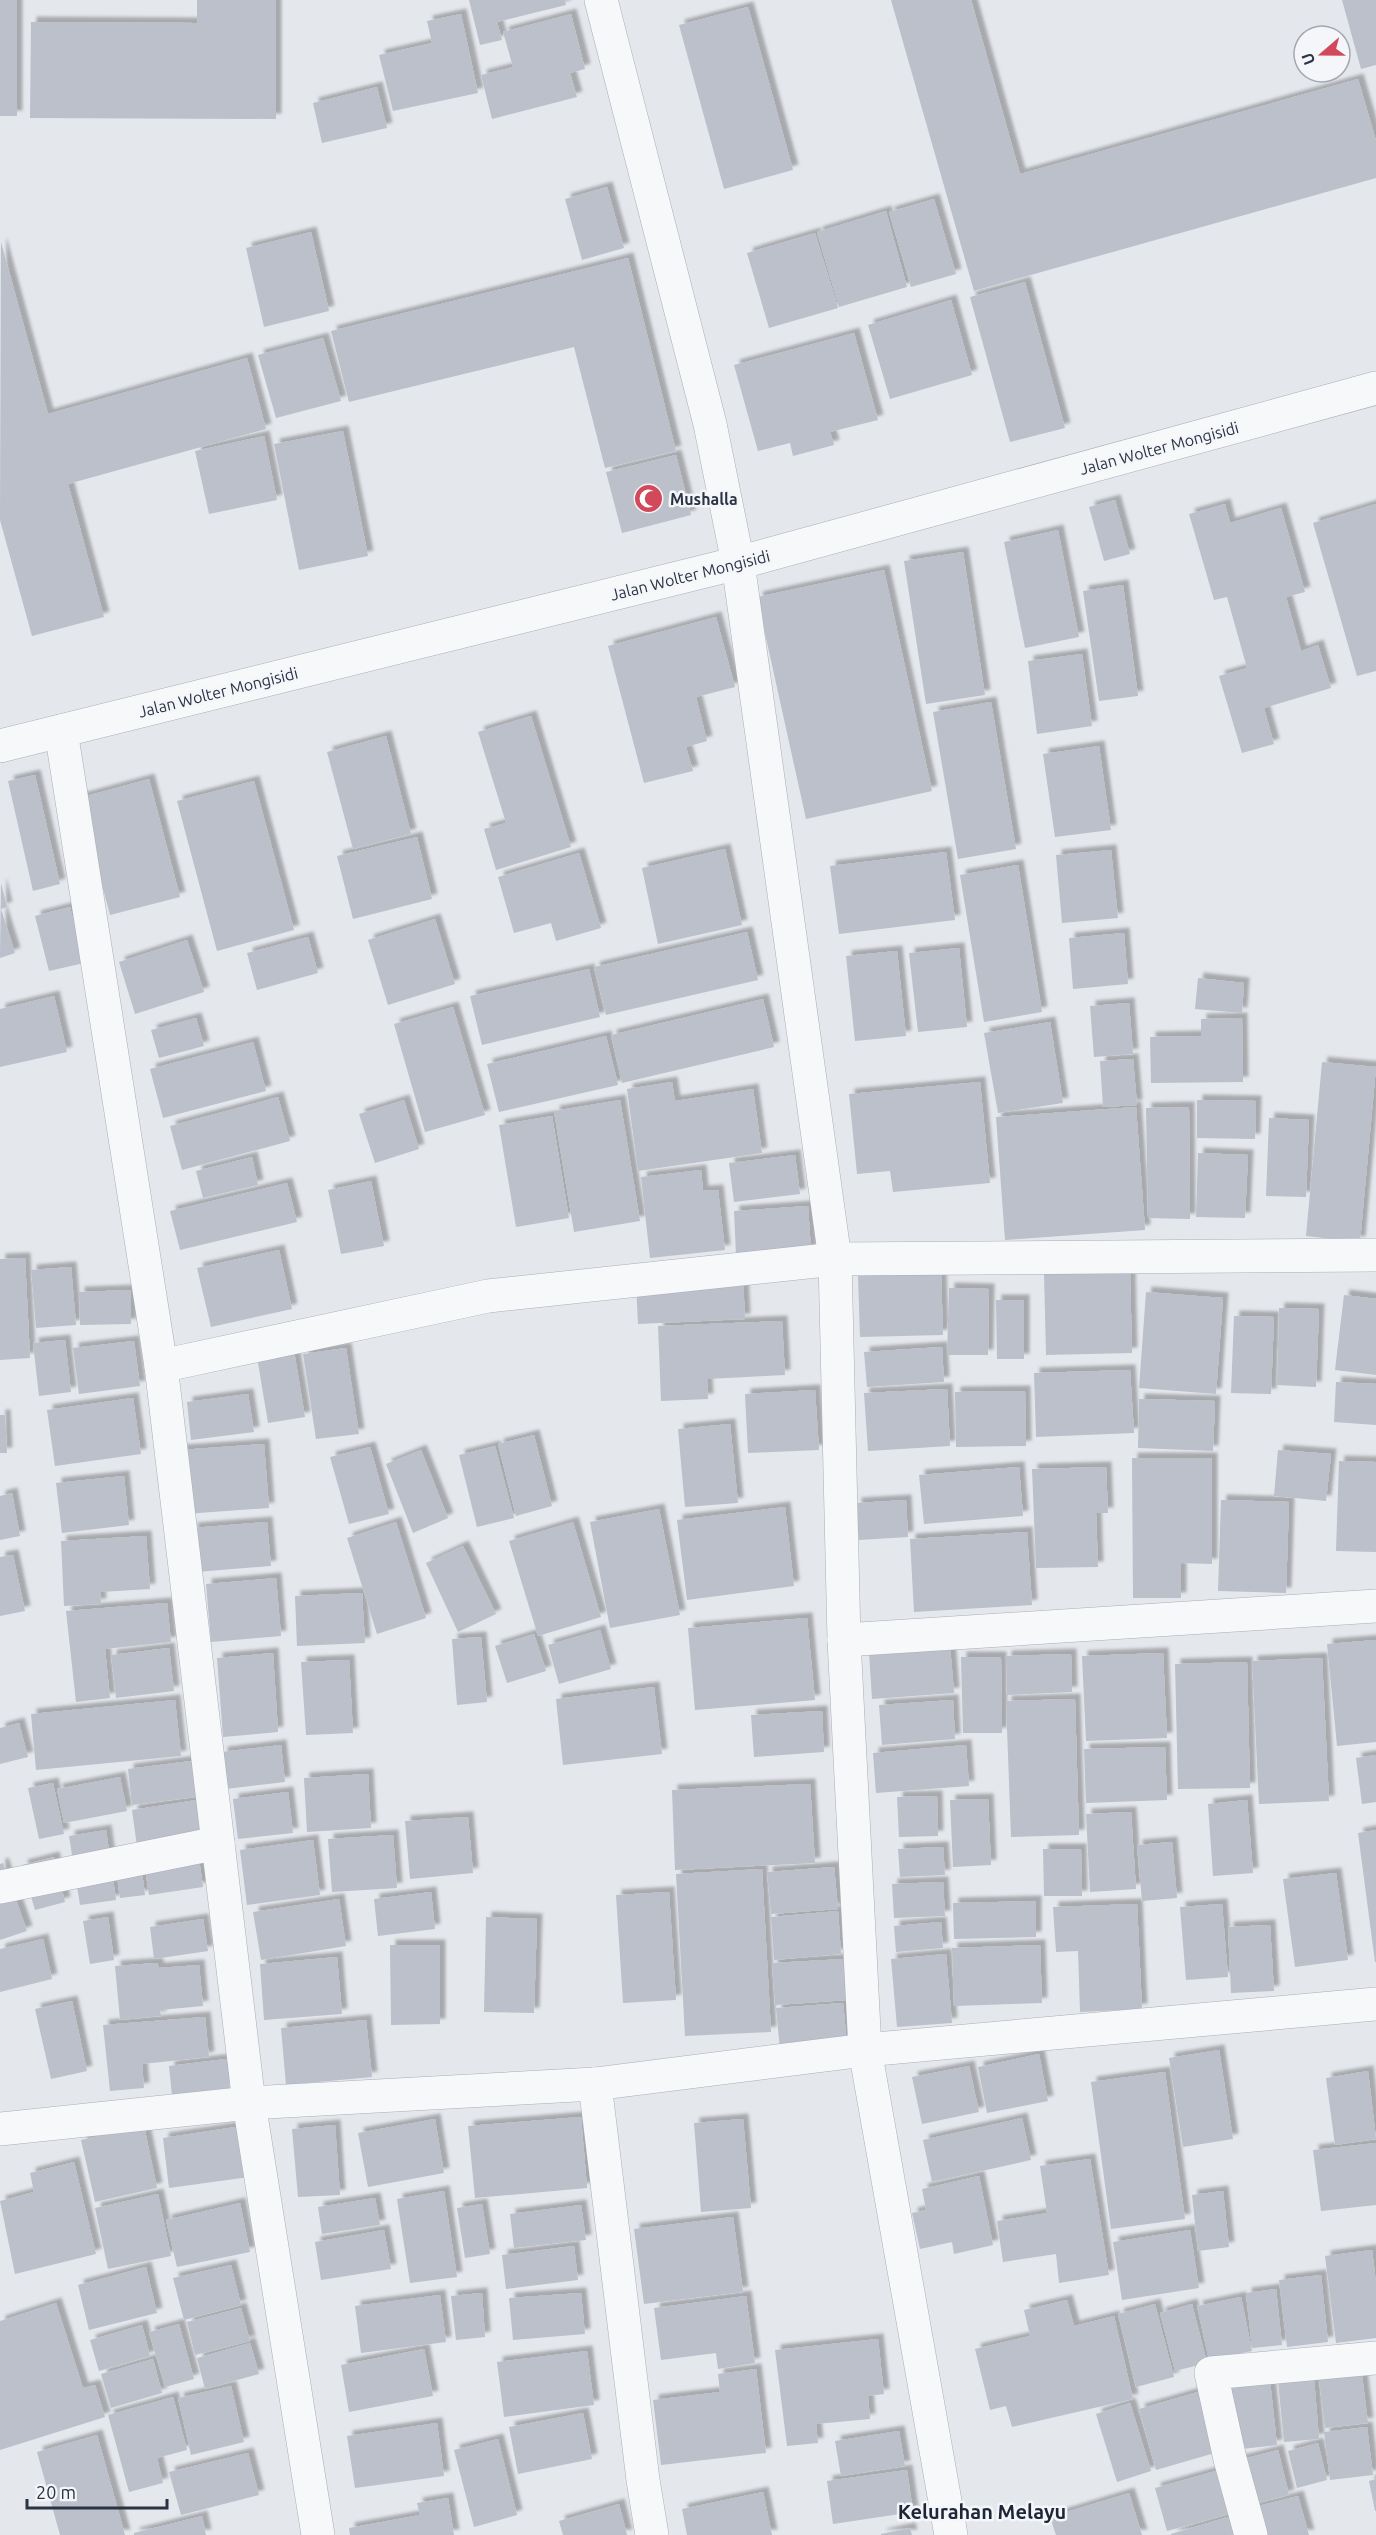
<svg xmlns="http://www.w3.org/2000/svg" width="1376" height="2535" font-family="Ubuntu,sans-serif">
<style>
.building{fill:#bbc0ca;filter:url(#shadow)}
.lines{fill:none;stroke-linecap:round;stroke-linejoin:round}
.minor-casing{stroke:#a9aeb7;stroke-width:34}
.minor{stroke:#f7f8fa;stroke-width:33}
.labels{text-anchor:middle;stroke-width:5;stroke-linejoin:round;paint-order:stroke}
.street-label{font-size:16px;fill:#2b3445;stroke:#f4f6f9}
.poi-label{font-size:16px;font-weight:bold;fill:#2b3445;stroke:#f4f6f9;text-anchor:start}
.quarter-label{font-size:20px;font-weight:bold;fill:#1d2536;stroke:#f4f6f9}
</style>
<defs>
<filter id="shadow"><feDropShadow dx="5.5" dy="-5.5" stdDeviation="1.5" flood-color="#0004"/></filter>
</defs>
<rect width="100%" height="100%" fill="#e4e7ec"/>
<g class="building">
<rect x="0" y="0" width="17" height="116"/>
<path d="M197,0h79v119l-246,-1 1,-96 166,1z"/>
<path d="M469,0h96l1,5 -69,17 5,18 -22,5z"/>
<path d="M891,0h80l49,174 338,-95 18,62v37l-402,113z"/>
<path d="M1342,0h34v65l-15,4z"/>
<path d="M748,7l45,163 -69,19 -45,-164z"/>
<path d="M461,14l17,79 -85,18 -14,-56 53,-12 -5,-22z"/>
<path d="M571,14l14,55 -15,4 7,24 -85,22 -11,-44 32,-8 -10,-35z"/>
<path d="M377,87l10,41 -65,15 -9,-40z"/>
<path d="M607,187l17,61 -42,12 -17,-61z"/>
<path d="M934,199l22,75 -45,13 -22,-75z"/>
<path d="M886,211l21,76 -68,20 -22,-75z"/>
<path d="M311,232l18,79 -65,16 -18,-79z"/>
<path d="M815,233l23,75 -69,20 -22,-75z"/>
<path d="M1,242l47,172 199,-56 19,71 -198,55 36,133 -72,19 -32,-116z"/>
<path d="M628,258l48,193 -71,17 -31,-121 -225,55 -18,-71z"/>
<path d="M1025,282l40,146 -55,14 -40,-145z"/>
<path d="M951,300l21,75 -82,24 -22,-74z"/>
<path d="M854,333l24,87 -48,12 4,13 -41,11 -3,-13 -32,8 -24,-86z"/>
<path d="M323,338l18,63 -65,17 -18,-63z"/>
<path d="M343,431l25,125 -69,14 -25,-126z"/>
<path d="M264,436l13,64 -68,14 -14,-63z"/>
<path d="M676,455l15,60 -69,18 -16,-61z"/>
<path d="M1115,500l15,54 -26,7 -15,-54z"/>
<path d="M1225,504l5,19 51,-15 24,84 -19,5 15,54 17,-6 13,43 -67,20 10,36 -32,9 -23,-77 28,-8 -20,-71 -13,3 -25,-86z"/>
<path d="M1376,504v167l-19,5 -44,-153z"/>
<path d="M1058,530l21,107 -54,11 -21,-106z"/>
<path d="M963,552l22,143 -59,9 -22,-143z"/>
<path d="M884,570l48,221 -126,28 -49,-222z"/>
<path d="M1123,585l15,111 -39,5 -16,-110z"/>
<path d="M716,617l19,70 -39,10 11,44 -21,6 7,24 -49,12 -36,-137z"/>
<path d="M1082,654l10,72 -55,8 -9,-73z"/>
<path d="M991,702l25,147 -58,10 -25,-147z"/>
<path d="M531,716l40,131 -75,23 -12,-41 22,-6 -28,-91z"/>
<path d="M386,736l25,98 -58,15 -26,-97z"/>
<path d="M1099,746l12,84 -56,7 -12,-83z"/>
<path d="M35,775l25,109 -27,7 -25,-110z"/>
<path d="M149,779l31,118 -70,18 -31,-117z"/>
<path d="M254,781l40,149 -77,21 -40,-150z"/>
<path d="M417,837l15,62 -79,20 -16,-63z"/>
<path d="M725,849l17,76 -84,19 -16,-76z"/>
<path d="M1111,850l7,68 -56,5 -6,-68z"/>
<path d="M946,852l9,68 -116,14 -9,-68z"/>
<path d="M579,853l22,75 -45,13 -5,-18 -37,10 -16,-56z"/>
<path d="M1018,865l24,147 -58,10 -24,-147z"/>
<path d="M1,883l6,24 -6,2 14,44 -15,5z"/>
<path d="M70,907l14,56 -35,8 -14,-55z"/>
<path d="M435,919l20,65 -67,21 -20,-65z"/>
<path d="M747,932l11,48 -152,35 -12,-48z"/>
<path d="M1124,933l4,51 -55,5 -4,-51z"/>
<path d="M308,937l10,36 -61,17 -10,-37z"/>
<path d="M187,940l17,52 -69,22 -16,-52z"/>
<path d="M959,948l8,79 -49,5 -9,-79z"/>
<path d="M897,951l9,85 -51,5 -9,-85z"/>
<path d="M589,969l11,48 -118,28 -12,-49z"/>
<path d="M1198,978l46,5 -2,30 -47,-4z"/>
<path d="M54,996l13,56 -67,15v-58z"/>
<path d="M763,999l11,48 -152,36 -11,-48z"/>
<path d="M1129,1003l4,51 -39,3 -4,-51z"/>
<path d="M453,1007l32,108 -60,17 -31,-108z"/>
<path d="M196,1018l8,28 -45,12 -8,-28z"/>
<path d="M1242,1018l1,64 -92,1 -1,-46 51,-1v-17z"/>
<path d="M1050,1022l13,81 -65,10 -14,-80z"/>
<path d="M606,1036l12,49 -119,27 -12,-48z"/>
<path d="M253,1042l13,49 -103,27 -13,-49z"/>
<path d="M1133,1059l4,46 -34,2 -3,-46z"/>
<path d="M1322,1062l54,5 -16,175 -54,-6z"/>
<path d="M672,1082l3,19 78,-12 9,64 -124,18 -11,-82z"/>
<path d="M980,1082l10,101 -97,9 -3,-21 -33,3 -8,-80z"/>
<path d="M278,1097l12,44 -108,29 -12,-44z"/>
<path d="M404,1100l15,49 -44,14 -16,-49z"/>
<path d="M620,1100l20,121 -66,11 -20,-121z"/>
<path d="M1197,1100l59,1 -1,38 -58,-1z"/>
<path d="M1136,1107l9,123 -140,10 -9,-123z"/>
<path d="M1189,1107l1,112 -42,-1 -2,-110z"/>
<path d="M552,1116l17,102 -53,9 -17,-102z"/>
<path d="M1269,1118l40,2 -3,77 -40,-1z"/>
<path d="M1198,1153l50,2 -3,63 -49,-1z"/>
<path d="M795,1155l5,39 -66,8 -5,-39z"/>
<path d="M252,1157l6,28 -55,13 -7,-27z"/>
<path d="M701,1170l2,21 15,-1 7,60 -75,8 -9,-81z"/>
<path d="M371,1181l13,65 -43,8 -13,-64z"/>
<path d="M287,1183l10,39 -117,28 -10,-39z"/>
<path d="M808,1206l3,45 -75,4 -2,-44z"/>
<path d="M279,1250l13,59 -81,18 -14,-59z"/>
<path d="M25,1258l5,100 -30,2v-101z"/>
<path d="M71,1267l5,58 -40,3 -5,-58z"/>
<path d="M1130,1271l2,82 -86,2 -2,-82z"/>
<path d="M941,1273l2,62 -83,2 -2,-61z"/>
<path d="M743,1278l2,41 -107,5 -2,-40z"/>
<path d="M949,1288l40,1 -1,66h-41z"/>
<path d="M131,1290v34l-51,1 -1,-33z"/>
<path d="M1146,1292l77,6 -7,96 -77,-6z"/>
<path d="M1344,1295l32,4v76l-41,-5z"/>
<path d="M996,1300h28v59h-27z"/>
<path d="M1279,1308l40,1 -3,78 -39,-2z"/>
<path d="M1234,1316l40,1 -3,77 -40,-1z"/>
<path d="M782,1321l3,54 -78,4 1,20 -47,2 -3,-75z"/>
<path d="M65,1340l6,52 -32,4 -6,-53z"/>
<path d="M134,1341l6,45 -61,8 -6,-46z"/>
<path d="M942,1347l2,35 -77,5 -3,-35z"/>
<path d="M346,1348l13,86 -43,5 -13,-85z"/>
<path d="M294,1351l11,66 -37,6 -11,-66z"/>
<path d="M1130,1370l4,63 -98,4 -2,-64z"/>
<path d="M1336,1382l40,2v41l-42,-3z"/>
<path d="M947,1389l3,57 -82,5 -4,-58z"/>
<path d="M815,1390l4,60 -71,3 -3,-59z"/>
<path d="M1025,1391l1,55 -70,1 -1,-55z"/>
<path d="M248,1394l6,38 -63,8 -4,-38z"/>
<path d="M133,1398l8,56 -86,12 -8,-56z"/>
<path d="M1139,1399l76,2 -2,50 -75,-3z"/>
<path d="M0,1415h5l2,38h-7z"/>
<path d="M730,1424l8,79 -53,4 -7,-78z"/>
<path d="M534,1435l18,71 -36,10 -18,-72z"/>
<path d="M264,1444l5,64 -84,6 -5,-64z"/>
<path d="M495,1446l19,72 -37,9 -18,-72z"/>
<path d="M370,1447l19,67 -40,10 -19,-67z"/>
<path d="M421,1450l27,68 -35,15 -27,-69z"/>
<path d="M1278,1450l53,4 -5,47 -52,-5z"/>
<path d="M1132,1458h80v106l-31,-1v35h-48z"/>
<path d="M1339,1461l37,1v90l-40,-1z"/>
<path d="M1019,1467l4,49 -99,8 -5,-49z"/>
<path d="M1106,1467l2,46h-12l2,54 -62,1 -4,-99z"/>
<path d="M124,1476l5,49 -67,8 -6,-50z"/>
<path d="M12,1493l8,43 -20,4v-44z"/>
<path d="M906,1500l2,37 -49,3 -3,-37z"/>
<path d="M1221,1500l68,2 -3,91 -68,-2z"/>
<path d="M785,1507l9,79 -107,14 -10,-80z"/>
<path d="M659,1509l21,106 -70,13 -20,-106z"/>
<path d="M267,1522l4,44 -75,6 -4,-44z"/>
<path d="M396,1522l30,96 -49,16 -30,-96z"/>
<path d="M573,1522l28,95 -63,19 -29,-95z"/>
<path d="M1027,1532l5,73 -118,7 -4,-73z"/>
<path d="M146,1536l4,53 -50,3 1,12 -37,2 -3,-65z"/>
<path d="M463,1546l33,68 -38,18 -32,-69z"/>
<path d="M13,1555l12,56 -25,5v-59z"/>
<path d="M276,1578l5,58 -70,6 -5,-58z"/>
<path d="M362,1593l3,50 -68,3 -2,-50z"/>
<path d="M167,1603l4,39 -66,7 5,49 -34,4 -10,-91z"/>
<path d="M807,1618l8,82 -120,10 -7,-82z"/>
<path d="M600,1630l11,39 -52,15 -11,-39z"/>
<path d="M534,1634l12,37 -39,12 -12,-37z"/>
<path d="M481,1637l6,65 -30,3 -5,-66z"/>
<path d="M1376,1640v102l-39,4 -10,-102z"/>
<path d="M950,1646l4,47 -82,6 -3,-47z"/>
<path d="M169,1648l5,43 -58,7 -5,-43z"/>
<path d="M273,1653l5,79 -55,5 -6,-79z"/>
<path d="M1163,1653l4,85 -81,3 -4,-85z"/>
<path d="M1071,1654l1,38 -65,3 -1,-39z"/>
<path d="M961,1657h40l1,76h-39z"/>
<path d="M1322,1658l7,143 -70,3 -7,-143z"/>
<path d="M349,1660l4,73 -47,2 -5,-73z"/>
<path d="M1247,1662l3,126 -72,1 -3,-125z"/>
<path d="M654,1687l8,67 -99,11 -7,-66z"/>
<path d="M1075,1699l4,136 -68,2 -5,-136z"/>
<path d="M175,1700l6,56 -145,14 -5,-56z"/>
<path d="M953,1700l2,39 -73,6 -3,-40z"/>
<path d="M822,1711l2,41 -70,5 -3,-42z"/>
<path d="M19,1723l9,34 -28,7v-36z"/>
<path d="M281,1745l4,37 -59,7 -4,-37z"/>
<path d="M966,1745l3,41 -93,7 -3,-40z"/>
<path d="M1165,1747l2,53 -81,3 -2,-54z"/>
<path d="M1376,1755v47l-14,2 -6,-46z"/>
<path d="M191,1761l5,36 -64,8 -4,-36z"/>
<path d="M368,1774l3,54 -64,4 -3,-54z"/>
<path d="M120,1777l7,34 -63,12 -7,-34z"/>
<path d="M53,1783l11,51 -25,5 -11,-51z"/>
<path d="M810,1784l5,79 -140,7 -3,-80z"/>
<path d="M288,1792l5,41 -55,6 -5,-40z"/>
<path d="M937,1796l1,40 -39,1 -2,-40z"/>
<path d="M988,1799l3,66 -38,2 -3,-67z"/>
<path d="M197,1800l6,37 -66,10 -5,-37z"/>
<path d="M1247,1800l6,73 -40,3 -5,-72z"/>
<path d="M1131,1812l5,77 -46,3 -4,-78z"/>
<path d="M468,1817l5,56 -63,6 -5,-58z"/>
<path d="M106,1830l10,70 -36,5 -11,-69z"/>
<path d="M1376,1830v132h-1l-17,-129z"/>
<path d="M393,1835l4,53 -65,4 -4,-53z"/>
<path d="M313,1840l7,55 -73,10 -7,-55z"/>
<path d="M1172,1842l5,56 -35,3 -5,-56z"/>
<path d="M943,1847l2,28 -45,2 -2,-28z"/>
<path d="M1043,1849h38l1,47h-38z"/>
<path d="M139,1850l6,45 -25,3 -6,-45z"/>
<path d="M198,1852l5,35 -54,8 -5,-35z"/>
<path d="M54,1857l11,45 -30,8 -13,-45z"/>
<path d="M3,1863l24,68 -27,9v-76z"/>
<path d="M834,1867l4,42 -67,5 -4,-42z"/>
<path d="M762,1869l9,163 -86,4 -9,-162z"/>
<path d="M1336,1873l12,87 -53,7 -12,-88z"/>
<path d="M943,1882l2,34 -51,2 -2,-34z"/>
<path d="M431,1892l4,37 -57,7 -4,-37z"/>
<path d="M669,1892l7,108 -53,3 -7,-108z"/>
<path d="M339,1899l7,47 -85,14 -8,-48z"/>
<path d="M1036,1901v36l-82,2 -1,-36z"/>
<path d="M1137,1904l5,105 -62,3 -2,-61 -22,1 -3,-45z"/>
<path d="M1222,1904l6,73 -42,3 -6,-73z"/>
<path d="M838,1911l3,43 -67,6 -3,-43z"/>
<path d="M108,1917l6,43 -24,4 -7,-43z"/>
<path d="M486,1917l51,2 -3,94 -50,-1z"/>
<path d="M203,1919l5,32 -54,8 -4,-32z"/>
<path d="M941,1922l2,26 -47,4 -2,-26z"/>
<path d="M1270,1925l4,66 -43,2 -3,-66z"/>
<path d="M43,1939l9,40 -52,13v-43z"/>
<path d="M390,1945h50v79l-49,1z"/>
<path d="M1040,1945l2,58 -88,3 -2,-58z"/>
<path d="M946,1954l6,69 -55,4 -6,-68z"/>
<path d="M337,1957l5,57 -78,6 -4,-56z"/>
<path d="M845,1959l3,41 -73,5 -3,-42z"/>
<path d="M157,1963l2,5 40,-3 4,41 -43,4 1,6 -41,4 -5,-54z"/>
<path d="M72,2001l15,70 -36,8 -16,-70z"/>
<path d="M843,2003l4,42 -67,5 -4,-42z"/>
<path d="M205,2017l4,40 -67,7 2,24 -34,3 -7,-66z"/>
<path d="M366,2020l6,57 -86,8 -5,-57z"/>
<path d="M1219,2050l14,89 -50,8 -14,-89z"/>
<path d="M1039,2054l9,47 -61,12 -9,-46z"/>
<path d="M226,2059l4,30 -58,7 -3,-30z"/>
<path d="M969,2066l10,46 -57,12 -10,-47z"/>
<path d="M1368,2071l8,68 -41,6 -9,-67z"/>
<path d="M1165,2072l20,147 -74,10 -20,-147z"/>
<path d="M581,2117l6,71 -112,10 -7,-72z"/>
<path d="M1022,2118l9,42 -99,22 -9,-42z"/>
<path d="M435,2119l9,54 -76,14 -10,-54z"/>
<path d="M743,2119l8,89 -50,4 -7,-89z"/>
<path d="M335,2125l5,70 -42,2 -6,-68z"/>
<path d="M144,2126l13,62 -62,14 -14,-62z"/>
<path d="M242,2126l7,51 -80,11 -6,-50z"/>
<path d="M1376,2143v62l-55,6 -8,-61z"/>
<path d="M1090,2159l19,116 -50,8 -3,-29 -53,8 -6,-41 50,-8 -7,-47z"/>
<path d="M74,2162l22,92 -81,20 -15,-73 34,-9 -4,-19z"/>
<path d="M979,2176l14,69 -39,9 -2,-12 -32,7 -8,-36 14,-3 -4,-21z"/>
<path d="M444,2191l13,86 -47,6 -13,-84z"/>
<path d="M1223,2191l6,56 -31,4 -6,-56z"/>
<path d="M158,2194l13,62 -63,13 -13,-61z"/>
<path d="M375,2198l5,27 -58,9 -4,-27z"/>
<path d="M240,2203l10,49 -73,15 -11,-47z"/>
<path d="M482,2204l8,50 -25,4 -8,-50z"/>
<path d="M581,2205l5,35 -72,8 -4,-34z"/>
<path d="M733,2217l10,75 -99,12 -10,-75z"/>
<path d="M384,2230l7,39 -70,11 -6,-38z"/>
<path d="M1190,2230l9,58 -77,12 -9,-58z"/>
<path d="M574,2246l4,34 -72,9 -4,-34z"/>
<path d="M1372,2250l4,33v55l-40,5 -11,-87z"/>
<path d="M231,2265l10,40 -57,15 -11,-42z"/>
<path d="M146,2267l11,46 -68,17 -11,-45z"/>
<path d="M1321,2275l7,67 -41,5 -8,-67z"/>
<path d="M1276,2289l6,56 -30,3 -6,-55z"/>
<path d="M482,2293l3,44 -29,3 -5,-44z"/>
<path d="M581,2293l4,41 -72,6 -4,-42z"/>
<path d="M440,2295l6,47 -85,11 -6,-47z"/>
<path d="M746,2296l9,67 -37,6 -2,-16 -55,7 -7,-52z"/>
<path d="M1241,2297l11,54 -43,9 -12,-54z"/>
<path d="M1067,2300l7,26 40,-10 19,83 -121,28 -6,-21 -16,4 -15,-61 55,-13 -6,-26z"/>
<path d="M56,2303l27,85 12,-3 10,32 -105,33v-129z"/>
<path d="M1155,2304l19,73 -38,10 -18,-73z"/>
<path d="M1192,2304l15,59 -32,8 -15,-58z"/>
<path d="M241,2308l9,33 -55,14 -8,-33z"/>
<path d="M179,2324l15,55 -29,8 -16,-55z"/>
<path d="M142,2325l8,31 -51,15 -9,-31z"/>
<path d="M878,2339l6,55 -16,2 2,23 -54,5 2,19 -31,3 -12,-96z"/>
<path d="M250,2343l9,31 -54,15 -8,-31z"/>
<path d="M424,2349l9,47 -84,16 -8,-47z"/>
<path d="M587,2351l7,54 -90,12 -7,-55z"/>
<path d="M153,2359l9,34 -51,15 -10,-34z"/>
<path d="M756,2369l10,84 -105,12 -8,-65 67,-8 -2,-18z"/>
<path d="M1362,2375l6,48 -43,5 -6,-48z"/>
<path d="M1314,2378l5,61 -35,3 -6,-61z"/>
<path d="M1270,2381l7,64 -44,5 -7,-65z"/>
<path d="M231,2386l13,56 -53,13 -13,-57z"/>
<path d="M1208,2389l17,61 -69,20 -17,-61z"/>
<path d="M173,2397l14,53 -30,8 6,25 -34,9 -21,-77z"/>
<path d="M1130,2403l21,68 -34,11 -21,-68z"/>
<path d="M583,2413l9,46 -74,15 -9,-47z"/>
<path d="M437,2423l7,53 -89,12 -8,-52z"/>
<path d="M1367,2427l6,48 -43,5 -6,-48z"/>
<path d="M899,2431l6,35 -64,10 -6,-35z"/>
<path d="M97,2435l28,100h-65l-23,-83z"/>
<path d="M498,2439l19,76 -43,12 -20,-77z"/>
<path d="M1318,2443l9,37 -30,8 -9,-37z"/>
<path d="M1278,2450l11,45 -43,11 -11,-45z"/>
<path d="M248,2453l11,42 -78,20 -12,-43z"/>
<path d="M1223,2469l13,43 -69,19 -12,-43z"/>
<path d="M907,2470l6,42 -80,12 -6,-43z"/>
<path d="M1376,2479v32h-1l-6,-30z"/>
<path d="M763,2492l9,43h-85l-5,-26z"/>
<path d="M1129,2493l13,42h-86l-6,-18z"/>
<path d="M1298,2496l11,39h-55l-7,-26z"/>
<path d="M448,2498l6,37h-104l-1,-7 71,-13 -3,-12z"/>
<path d="M619,2504l8,31h-64l-4,-14z"/>
<path d="M1238,2514l6,21h-73v-1z"/>
<path d="M202,2516l4,19h-72v-2z"/>
<path d="M910,2528l2,7h-31v-1z"/>
</g>
<g class="lines">
<defs>
<g id="minor">
<path d="M601,0l109,424 28,139 97,696 9,381 21,410 86,485"/>
<path d="M61,731l100,635 88,737 69,432"/>
<path d="M0,746l738,-183 638,-175"/>
<path d="M161,1366l327,-70 347,-37 541,-4"/>
<path d="M844,1640l532,-34"/>
<path d="M0,1887l218,-44"/>
<path d="M595,2084l48,396 9,55"/>
<path d="M0,2129l249,-26 346,-19 270,-34 511,-46"/>
<path d="M1251,2535l-21,-76 -19,-86 165,-15"/>
</g>
</defs>
<use href="#minor" class="minor-casing"/>
<use href="#minor" class="minor"/>
</g>
<defs>
<symbol id="mosque-disc" viewBox="-11 -11 22 22"><circle r="9.5" fill="#d1495b" stroke="#f4f6f9"/><path d="M3.5-4.9A6 6 0 1 0 3.5 4.9A5 5 0 1 1 3.5-4.9Z" fill="#fff"/></symbol>
</defs>
<g fill-rule="evenodd">
<use href="#mosque-disc" x="632" y="482" width="33" height="33"/>
</g>
<g class="labels">
<g class="street-label">
<text transform="translate(1159 448) rotate(-15)" y="6">Jalan Wolter Mongisidi</text>
<text transform="translate(690 575) rotate(-14)" y="6">Jalan Wolter Mongisidi</text>
<text transform="translate(218 692) rotate(-14)" y="6">Jalan Wolter Mongisidi</text>
</g>
<g class="poi-label">
<text x="670" y="505">Mushalla</text>
</g>
<g class="quarter-label">
<text x="982" y="2519">Kelurahan Melayu</text>
</g>
</g>
<g transform="translate(1322 54) rotate(250)"><circle r="28" fill="#f4f6f9" stroke="#a4a8b1" stroke-width="1.5"/>
<path d="M0-4.5L10 22L0 15L-10 22Z" fill="#d1495b"/>
<text y="-9" font-size="16" font-weight="bold" text-anchor="middle" fill="#2b3445">U</text>
</g>
<path d="M27 2499v9h140v-9" fill="none" stroke="#2b3445" stroke-width="3"/>
<text x="36" y="2499" font-size="18" fill="#2b3445" stroke="#f4f6f9" stroke-width="4.5" paint-order="stroke">20 m</text>
</svg>
